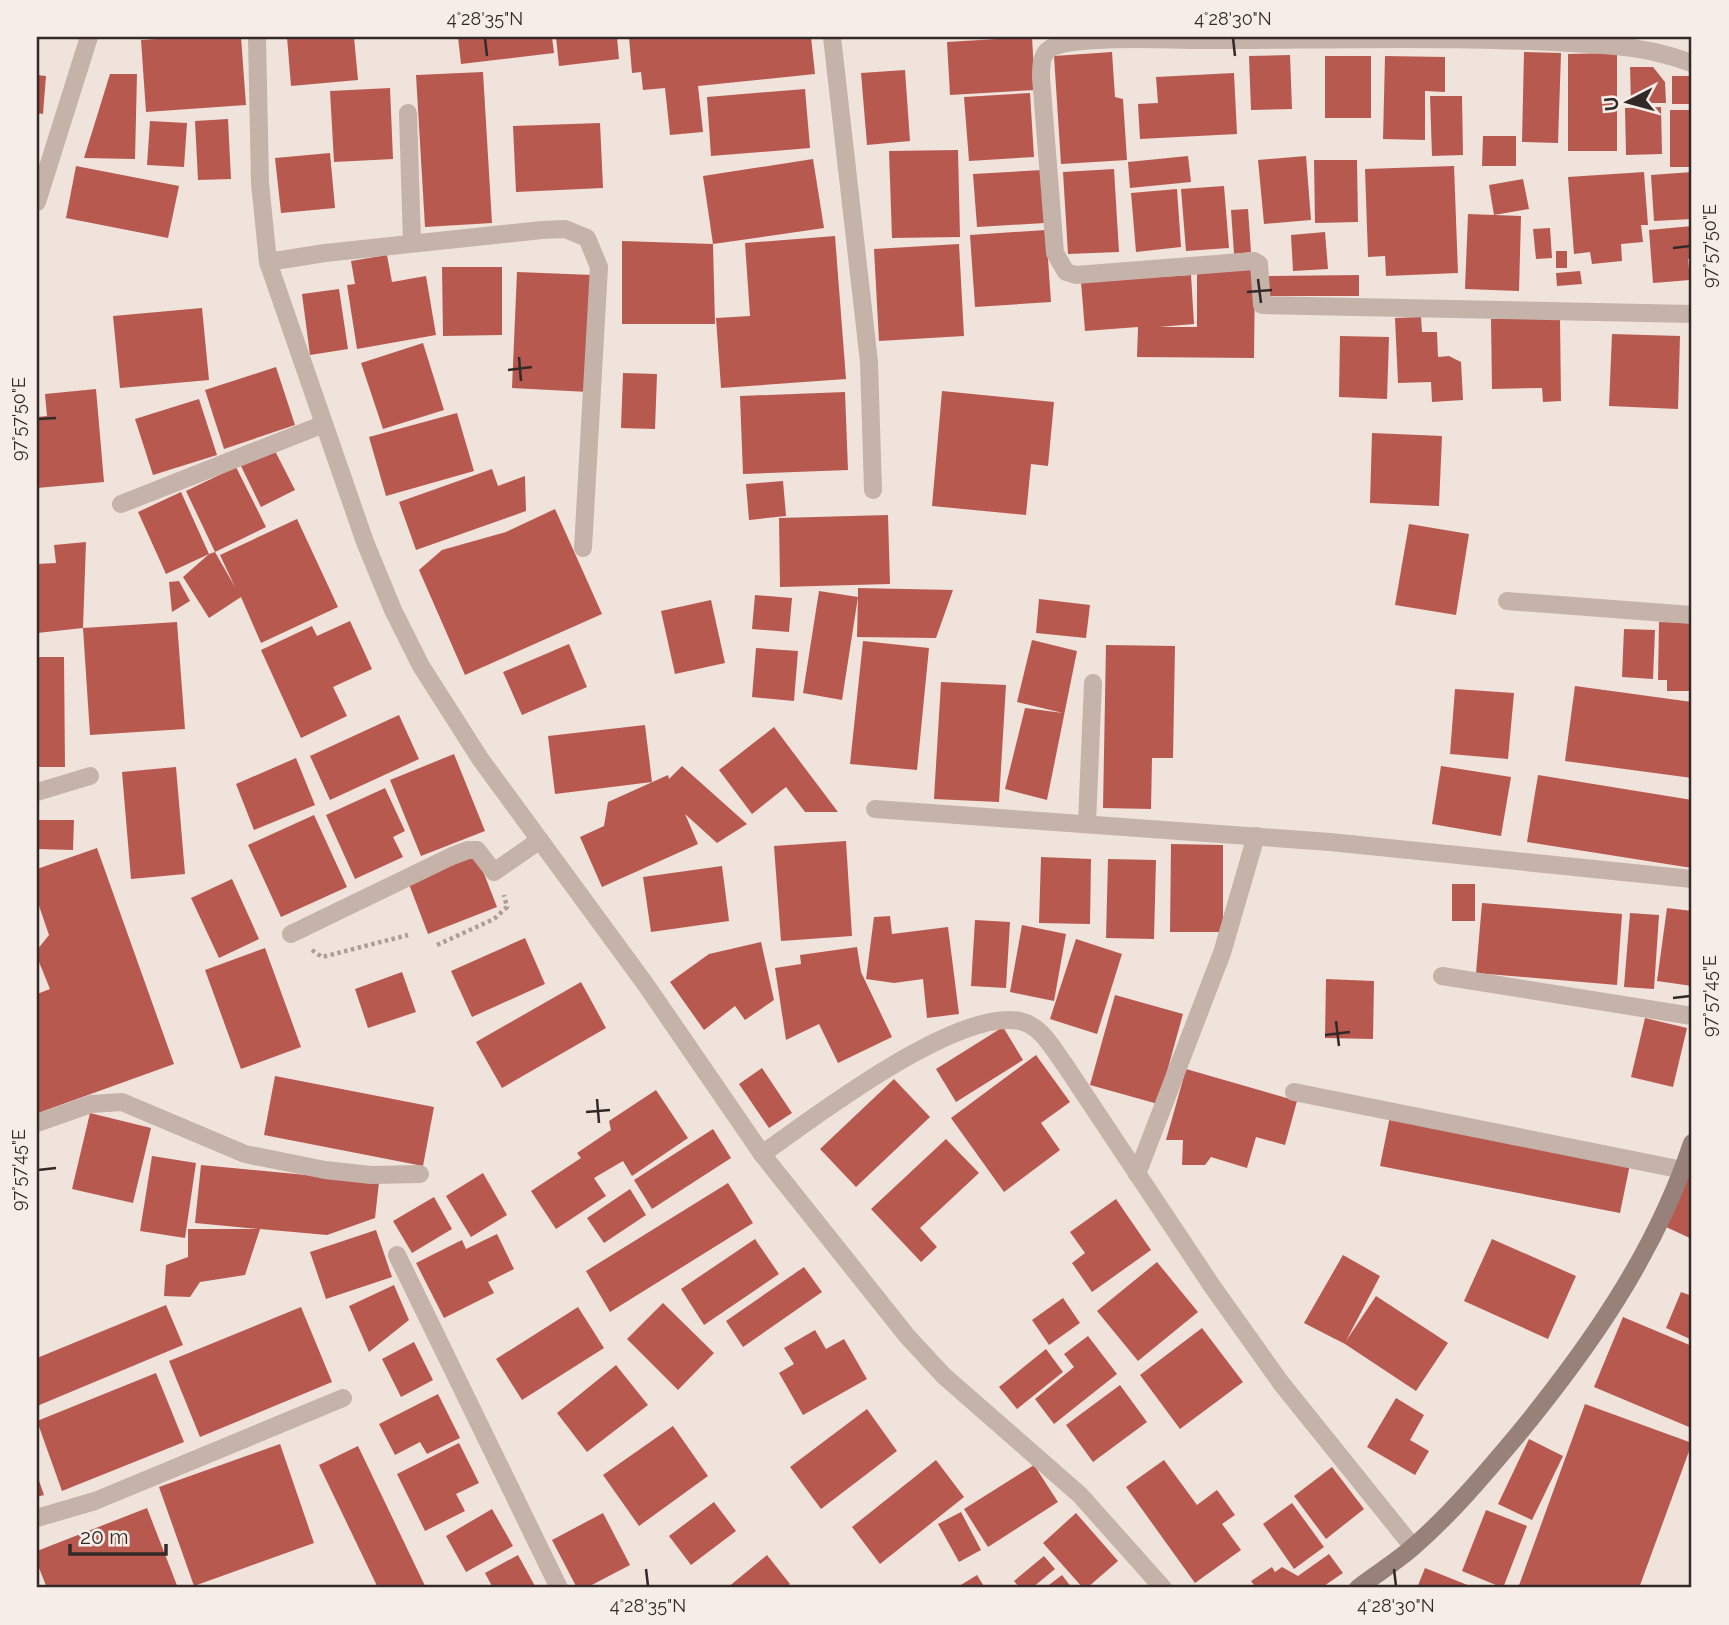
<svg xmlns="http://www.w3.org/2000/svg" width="1729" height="1625" font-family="Raleway,sans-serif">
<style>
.building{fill:#b85950}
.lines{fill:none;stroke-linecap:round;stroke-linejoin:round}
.path{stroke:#b19c94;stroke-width:4.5;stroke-dasharray:3.5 3.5;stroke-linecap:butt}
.street{stroke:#c5b2a9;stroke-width:18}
.secondary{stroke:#99817b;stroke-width:18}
.ticks{fill:none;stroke:#332a28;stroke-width:2.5}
.neatline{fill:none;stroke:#332a28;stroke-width:2.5}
.ticks-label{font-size:18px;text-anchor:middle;fill:#332a28}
</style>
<rect width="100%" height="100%" fill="#efe3dc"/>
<g class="building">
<path d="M186,37h55l5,68 -100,7 -5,-72z"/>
<path d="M287,37h67l4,43 -67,6z"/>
<path d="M458,37h94l2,16 -93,11z"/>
<path d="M556,37h61l2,22 -60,7z"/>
<path d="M629,37h182l4,37 -117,12 5,46 -33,3 -5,-47 -22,2 -2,-18 -9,1z"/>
<path d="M1032,37l3,53 -85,5 -3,-53z"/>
<path d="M1112,52l3,45 8,2 4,61 -66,4 -7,-108z"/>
<path d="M1524,52l37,1 -3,90 -36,-1z"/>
<path d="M1617,53v98h-49v-97z"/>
<path d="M1290,55l2,54 -41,1 -2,-54z"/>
<rect x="1325" y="56" width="46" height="62"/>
<path d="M1385,56l60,1v35l-20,-1v49l-42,-1z"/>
<path d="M1630,67h23l12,15 1,21h-35z"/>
<path d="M905,70l5,71 -43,4 -6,-72z"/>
<path d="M483,72l9,151 -67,4 -9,-152z"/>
<path d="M1234,73l3,61 -97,5 -2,-35 20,-1 -2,-26z"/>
<path d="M110,74h27l-2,85 -51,-1z"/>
<path d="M37,75l9,1 -3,38 -6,-1z"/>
<rect x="1672" y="76" width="20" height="28"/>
<path d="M390,88l3,71 -59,3 -4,-71z"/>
<path d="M805,89l5,59 -99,8 -4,-59z"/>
<path d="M1030,93l4,64 -65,4 -5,-64z"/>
<path d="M1430,96h32l1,59 -31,1z"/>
<path d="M1661,107l1,47 -36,1 -1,-47z"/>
<rect x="1670" y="110" width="22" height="57"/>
<path d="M228,119l3,60 -33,1 -3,-59z"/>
<path d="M150,121l37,2 -3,44 -37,-2z"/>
<path d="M600,123l3,65 -87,4 -3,-66z"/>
<path d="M1483,136h33v30h-34z"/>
<path d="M958,150l2,87 -68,1 -3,-87z"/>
<path d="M330,153l5,55 -54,5 -6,-55z"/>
<path d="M1188,156l3,26 -61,6 -2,-26z"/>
<path d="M1306,156l5,64 -47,4 -6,-64z"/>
<path d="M813,159l11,69 -111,16 -10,-68z"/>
<path d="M1314,160h43l1,62 -43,1z"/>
<path d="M76,166l103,20 -11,52 -102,-20z"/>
<path d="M1454,166l4,107 -72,3 -1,-20 -17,1 -3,-88z"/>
<path d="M1114,169l5,83 -51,2 -5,-82z"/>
<path d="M1042,170l3,53 -68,4 -4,-53z"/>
<path d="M1644,172l4,53h-7l2,17 -22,2 1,17 -30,3 -2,-12 -16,2 -6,-77z"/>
<path d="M1692,172v47l-38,2 -3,-46z"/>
<path d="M1523,179l6,30 -35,6 -5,-30z"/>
<path d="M1224,186l5,62 -43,3 -5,-62z"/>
<path d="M1177,189l4,58 -45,5 -5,-59z"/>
<path d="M1248,209l3,43 -17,2 -3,-44z"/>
<path d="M1468,214l53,2 -2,75 -54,-2z"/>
<path d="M1692,226v33h-4l2,21 -37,3 -4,-53z"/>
<path d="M1550,228l2,30 -16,1 -3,-30z"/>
<path d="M1046,230l5,72 -76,5 -5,-72z"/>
<path d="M1325,232l3,37 -35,2 -2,-36z"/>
<path d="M835,236l11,143 -125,9 -5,-70 34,-2 -5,-73z"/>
<path d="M622,241l91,3 2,80h-93z"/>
<path d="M959,244l5,92 -85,5 -5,-92z"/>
<rect x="1556" y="251" width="11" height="17"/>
<path d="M387,255l5,27 34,-6 10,59 -79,14 -10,-64 8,-1 -4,-23z"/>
<path d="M1197,266l58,1 -1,91 -117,-1 1,-30 -53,4 -4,-49 110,-7 3,49 -35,3h38z"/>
<path d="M442,267h60v68l-59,1z"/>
<path d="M1580,271l2,13 -25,2 -1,-13z"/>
<path d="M517,272l76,3 -5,117 -76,-4z"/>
<path d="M1359,275v21h-94v-20z"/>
<path d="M339,289l9,60 -38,6 -8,-61z"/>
<path d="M202,308l7,72 -89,8 -7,-72z"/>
<path d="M1421,317l1,15h15l1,25 11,-1 12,6 2,38 -31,2 -1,-20 -33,1 -3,-65z"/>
<path d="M1560,318l1,83 -18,1 -1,-14 -50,1 -1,-70z"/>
<path d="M1612,334l68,2 -2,73 -69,-3z"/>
<path d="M1340,336l49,1 -2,62 -48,-2z"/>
<path d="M423,343l21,67 -61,19 -22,-66z"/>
<path d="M276,367l19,58 -71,24 -19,-59z"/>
<path d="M623,373l34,1 -2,55 -34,-1z"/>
<path d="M96,389l8,93 -67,6v-71l10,-1 -2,-22z"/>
<path d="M942,391l112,11 -6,64 -17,-2 -5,51 -94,-9z"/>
<path d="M845,392l3,78 -105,4 -3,-78z"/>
<path d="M199,399l18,56 -64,20 -18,-56z"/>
<path d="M457,413l17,58 -88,25 -17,-59z"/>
<path d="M1372,433l70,3 -3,70 -69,-3z"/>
<path d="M274,449l21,41 -34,17 -20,-41z"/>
<path d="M236,467l30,60 -51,25 -29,-61z"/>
<path d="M492,469l6,17 27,-10 1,35 -110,39 -17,-48z"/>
<path d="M783,481l3,35 -37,4 -3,-36z"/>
<path d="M181,492l28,62 6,-2 20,35 -15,-32 77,-36 41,88 -77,36 -20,-46 -32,21 -26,-41 26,-23 -43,20 -28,-62z"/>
<path d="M555,509l47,105 -137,61 -46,-105 23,-20 64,-18z"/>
<path d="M888,515l2,69 -110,3 -1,-69z"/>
<path d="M1409,524l60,10 -13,81 -61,-10z"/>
<path d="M86,542l-3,86 -46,5v-69l19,-1 -2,-18z"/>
<path d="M179,581l11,20 -18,11 -3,-30z"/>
<path d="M858,588l95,2 -17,48 -79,-1 1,-40 -16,103 -39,-7 16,-102 39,6z"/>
<path d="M755,595l37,3 -3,34 -37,-3z"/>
<path d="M1039,599l51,6 -4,33 -50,-5z"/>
<path d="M711,600l14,63 -50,11 -14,-63z"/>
<path d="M350,621l22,48 -39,18 14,29 -46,22 -40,-88 51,-24 5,10z"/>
<path d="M177,622l8,107 -95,6 -7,-107z"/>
<path d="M1659,622l33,1v68h-25v-11h-9z"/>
<path d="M1624,629l31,1 -2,49 -31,-2z"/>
<path d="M1032,640l45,11 -30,149 -42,-11 20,-81 38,5 -46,-11z"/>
<path d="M863,641l66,7 -12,122 -67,-6z"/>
<path d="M569,644l18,43 -65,28 -19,-43z"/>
<path d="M1106,645l69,1 -2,112h-21l-1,51 -48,-1z"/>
<path d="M756,648l42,3 -4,50 -42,-4z"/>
<path d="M37,657h27l1,110h-28z"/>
<path d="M941,682l65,3 -7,117 -65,-3z"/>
<path d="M1575,686l117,16v76l-127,-17z"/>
<path d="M1455,689l59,4 -6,66 -58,-5z"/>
<path d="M399,715l20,44 -89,41 -20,-44z"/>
<path d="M645,725l7,57 -97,12 -7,-58z"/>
<path d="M774,727l64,85h-33l-19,-25 -34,27 -33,-44z"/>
<path d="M454,754l31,77 -64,25 -31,-76z"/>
<path d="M296,758l19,47 -61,25 -18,-46z"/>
<path d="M682,766l65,58 -30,19 -32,-29 13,30 -96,43 -22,-50 24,-11 4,-24 60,-27 1,4z"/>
<path d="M1441,766l70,11 -10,59 -69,-12z"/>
<path d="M176,767l9,107 -54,5 -9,-107z"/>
<path d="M1538,775l154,25v68l-165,-26z"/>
<path d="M385,788l20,43 -12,6 10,20 -48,22 -29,-64z"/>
<path d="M314,815l33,72 -66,30 -33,-72z"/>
<path d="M37,820h37l-1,30 -36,-1z"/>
<path d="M846,841l6,95 -71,5 -7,-95z"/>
<path d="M1171,844l52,1v87h-53z"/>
<path d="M97,848l77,216 -136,49 -1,-119 13,-5 -13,-32v-7l12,-15 -12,-35v-31z"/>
<path d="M476,853l21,54 -69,27 -21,-55z"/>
<path d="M1041,857l50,2 -1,65 -51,-1z"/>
<path d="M1108,859l48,1 -2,79 -48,-1z"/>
<path d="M722,866l7,55 -78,11 -8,-55z"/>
<path d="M232,879l27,60 -40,19 -28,-60z"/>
<rect x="1452" y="884" width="23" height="37"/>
<path d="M1482,903l140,11 -5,71 -141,-12z"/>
<path d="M1667,908l25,3v75l-35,-5z"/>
<path d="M1630,913l29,2 -5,74 -30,-2z"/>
<path d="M890,916l2,18 56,-7 11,87 -32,4 -4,-39 -29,4 -28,-4 8,-62z"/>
<path d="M975,920l35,2 -4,66 -35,-2z"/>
<path d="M1022,925l44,9 -12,67 -44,-9z"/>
<path d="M525,938l20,46 -73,33 -21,-46z"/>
<path d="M1076,939l46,15 -25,80 -47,-15z"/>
<path d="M761,942l13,58 -29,20 -10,-14 -31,24 -34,-48 39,-28z"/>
<path d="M857,947l4,25 31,65 -54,26 -19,-39 -33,16 -11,-72 26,-4 -1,-9z"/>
<path d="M265,948l36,99 -60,22 -36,-99z"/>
<path d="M402,972l14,40 -48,16 -13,-39z"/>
<path d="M1326,979l48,2 -1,58 -48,-1z"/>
<path d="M581,982l25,46 -104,60 -26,-46z"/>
<path d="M1115,995l68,19 -25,90 -68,-19z"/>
<path d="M1645,1018l42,10 -14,59 -42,-10z"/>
<path d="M1003,1027l20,33 -67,42 -20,-33z"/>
<path d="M1036,1055l34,47 -29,21 19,27 -56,42 -53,-74z"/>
<path d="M762,1068l30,45 -23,15 -30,-44z"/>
<path d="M1186,1069l111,32 -12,44 -29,-8 -9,31 -36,-11 -6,8h-23l1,-25h-17z"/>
<path d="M275,1076l159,31 -11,59 -159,-31z"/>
<path d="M894,1079l36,38 -74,70 -36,-38z"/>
<path d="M656,1090l32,48 -56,38 -9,-15 -29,17 12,18 -50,33 -25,-38 50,-33 -4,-5 34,-23 -2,-9z"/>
<path d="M90,1113l61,15 -18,75 -61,-14z"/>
<path d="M1390,1116l240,48 -10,49 -240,-47z"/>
<path d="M713,1129l18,29 -79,51 -18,-29z"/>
<path d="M946,1139l33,34 -59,55 17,19 -16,15 -50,-53z"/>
<path d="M152,1156l44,7 -11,75 -45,-7z"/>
<path d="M201,1165l178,17 -4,36 -48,17 -67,-6 -15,46 -45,7 -10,15 -26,-1 2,-31 22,-8v-28h70l-63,-6z"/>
<path d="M1692,1165v74l-26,-12z"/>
<path d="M483,1173l24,42 -36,22 -25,-41z"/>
<path d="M728,1183l25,40 -143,89 -24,-41z"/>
<path d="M630,1189l16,26 -42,28 -17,-25z"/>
<path d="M434,1197l18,32 -40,24 -19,-32z"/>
<path d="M1116,1199l35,51 -59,42 -20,-29 13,-10 -15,-21z"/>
<path d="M376,1230l16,47 -66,22 -16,-47z"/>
<path d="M497,1234l17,35 -26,13 6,11 -50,25 -28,-55 46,-23 4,9z"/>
<path d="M755,1239l24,35 -75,51 -23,-36z"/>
<path d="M1492,1239l84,37 -28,63 -84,-38z"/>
<path d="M1343,1255l37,21 -34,65 30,-45 72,47 -32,48 -71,-47 -41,-21z"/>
<path d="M1157,1262l41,50 -60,49 -41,-50z"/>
<path d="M804,1267l18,25 -79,55 -17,-26z"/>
<path d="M394,1285l15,35 -40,32 -20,-46z"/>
<path d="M1681,1292l11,4v44l-26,-12z"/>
<path d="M1063,1298l17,25 -31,22 -17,-25z"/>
<path d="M663,1303l51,50 -36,37 -51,-51z"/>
<path d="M166,1305l17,40 -146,61v-48z"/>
<path d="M301,1307l31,75 -132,55 -31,-76z"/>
<path d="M578,1307l26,41 -82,52 -26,-41z"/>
<path d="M1623,1317l69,29v73l-3,8 -95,-40z"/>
<path d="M1202,1328l41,54 -63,47 -40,-54z"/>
<path d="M815,1330l11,19 18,-10 23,40 -64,36 -24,-42 15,-9 -10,-16z"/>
<path d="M1088,1336l29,38 -63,50 -19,-25 39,-32 -10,-13z"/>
<path d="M414,1342l19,38 -32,17 -19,-38z"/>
<path d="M1046,1349l17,23 -46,37 -18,-22z"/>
<path d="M616,1365l32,40 -61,47 -30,-39z"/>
<path d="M156,1373l28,69 -122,49 -25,-70z"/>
<path d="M1120,1385l27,37 -54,40 -27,-37z"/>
<path d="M438,1394l22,44 -33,16 -7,-12 -25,13 -16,-31z"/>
<path d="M1396,1398l28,17 -14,25 19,11 -14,24 -48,-28z"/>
<path d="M1585,1404l107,39 -53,145h-121z"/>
<path d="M867,1409l30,42 -76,58 -31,-42z"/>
<path d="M673,1426l35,50 -69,50 -36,-51z"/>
<path d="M1529,1439l34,17 -31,64 -34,-16z"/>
<path d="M459,1443l20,40 -23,11 9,17 -40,20 -28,-57z"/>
<path d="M280,1444l34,99 -120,43 -35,-99z"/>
<path d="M358,1446l68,142h-48l-59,-123z"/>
<path d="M936,1460l28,37 -84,67 -28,-37z"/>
<path d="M1164,1460l33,45 20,-15 18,25 -13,9 19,26 -46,33 -69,-96z"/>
<path d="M1034,1465l24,37 -70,45 -24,-38z"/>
<path d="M1332,1467l32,42 -38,30 -32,-43z"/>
<path d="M37,1475l7,20 -7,2z"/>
<path d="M714,1502l22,29 -45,34 -22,-29z"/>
<path d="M1292,1503l32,44 -30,22 -31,-45z"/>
<path d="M147,1508l31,80h-131l-10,-25v-12z"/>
<path d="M492,1509l21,37 -47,26 -20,-36z"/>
<path d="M1486,1510l41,16 -24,62 -41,-17z"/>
<path d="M961,1512l20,38 -22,12 -21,-38z"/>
<path d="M603,1513l27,52 -44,23h-9l-25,-48z"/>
<path d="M1076,1513l42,48 -31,27h-4l-40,-45z"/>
<path d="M1329,1554l14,19 -22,15h-65l-5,-7 21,-14 3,5 7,-5 16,9z"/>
<path d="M518,1555l18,33h-43l-8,-15z"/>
<path d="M767,1555l23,29 -5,4h-58z"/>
<path d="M1044,1556l11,13 -23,19h-12l-6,-7z"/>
<path d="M1425,1568l50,20h-58z"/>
<path d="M977,1575l8,13h-29z"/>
<path d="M1062,1575l10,13h-27z"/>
</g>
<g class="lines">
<g class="path">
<path d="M437,945l57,-26 13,-12 -3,-12"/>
<path d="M312,950l10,7 86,-22"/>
</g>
<g class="street">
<path d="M257,37l3,146 8,79 97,280 28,68 28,56 60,94 165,225 116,169 145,182 37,40 136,119 83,93"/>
<path d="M832,37l37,325 4,128"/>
<path d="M1692,63c-25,-9 -50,-15 -77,-17 -136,-11 -274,-6 -410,-6 -31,0 -131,-5 -154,8 -10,6 -10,18 -10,29l14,176 11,19 10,3 178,-14 5,3 3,41 430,9"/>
<path d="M408,113l4,130"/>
<path d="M37,202l52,-165"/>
<path d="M268,262l57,-9 217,-23 23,-1 22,9 12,29 -16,281"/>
<path d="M121,504l203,-80"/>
<path d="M1507,601l185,14"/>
<path d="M37,792l53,-16"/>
<path d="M875,809l455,33 362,37"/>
<path d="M1087,823l6,-140"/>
<path d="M291,934l161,-78 16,-6h9l17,22 46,-32"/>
<path d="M1442,976l250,40"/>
<path d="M1294,1092l389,78"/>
<path d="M37,1123l54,-19 31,-2 123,52 80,16 46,5 49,-1"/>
<path d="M762,1154c53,-37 194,-146 258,-133 22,5 33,28 45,44l147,221 69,97 132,164"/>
<path d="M1137,1174l85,-221 34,-117"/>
<path d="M397,1255l162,333"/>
<path d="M37,1518l58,-17 248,-103"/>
</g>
<path class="secondary" d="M1358,1588c18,-14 38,-26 55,-41 38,-33 70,-71 102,-109 74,-90 140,-184 177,-295"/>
</g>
<path class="ticks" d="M485,38l2,18M1233,38l2,18M1673,248l17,-2M1258,279l3,24M1247,292l25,-2M519,357l2,24M508,370l24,-3M38,419l18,-1M1673,998l17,-2M1336,1021l3,25M1325,1035l25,-3M597,1099l2,24M586,1112l24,-2M38,1170l18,-2M646,1569l2,17M1394,1569l2,17"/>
<rect width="1729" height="1625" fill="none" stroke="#f7ede8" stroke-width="77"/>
<g transform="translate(1628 102) rotate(264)" stroke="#f7ede8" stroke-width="5" paint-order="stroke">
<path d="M0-5L12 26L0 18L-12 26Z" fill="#332a28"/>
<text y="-10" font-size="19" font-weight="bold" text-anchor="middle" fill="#332a28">U</text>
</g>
<path d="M70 1544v10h96v-10" fill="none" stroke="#332a28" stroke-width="3.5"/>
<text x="80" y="1544" font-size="21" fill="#332a28" stroke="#f7ede8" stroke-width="5" paint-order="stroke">20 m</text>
<rect x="38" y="38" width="1652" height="1548" class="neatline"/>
<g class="ticks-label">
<text x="485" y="25">4°28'35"N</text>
<text x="1233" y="25">4°28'30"N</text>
<text transform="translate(1710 246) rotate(-90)" y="6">97°57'50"E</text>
<text transform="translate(19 419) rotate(-90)" y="6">97°57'50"E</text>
<text transform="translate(1710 996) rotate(-90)" y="6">97°57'45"E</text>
<text transform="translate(19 1170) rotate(-90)" y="6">97°57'45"E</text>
<text x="648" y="1612">4°28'35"N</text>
<text x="1396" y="1612">4°28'30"N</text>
</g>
</svg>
